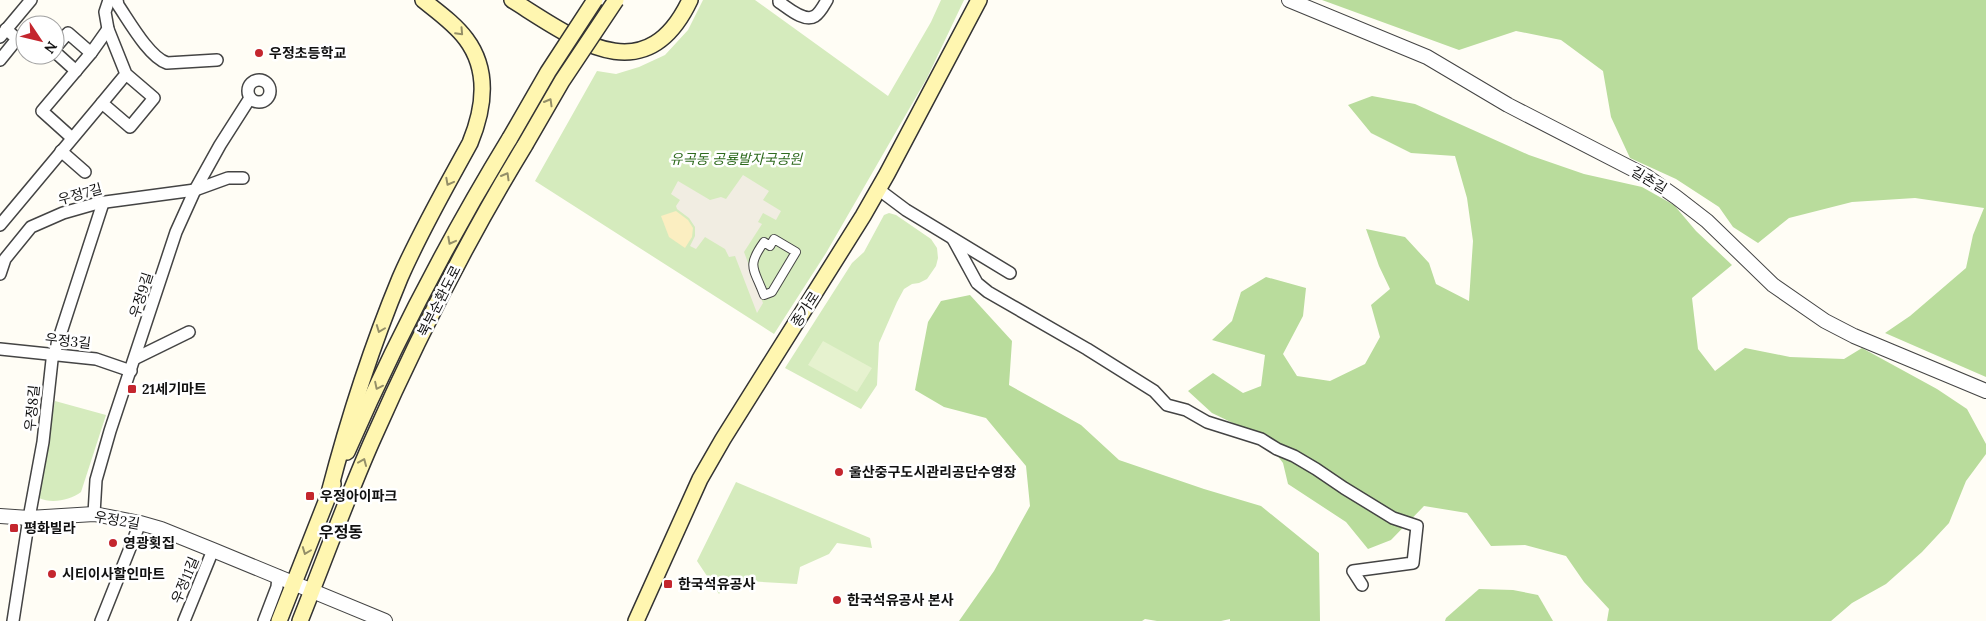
<svg xmlns="http://www.w3.org/2000/svg" width="1986" height="621" font-family="Lora,'Noto Sans KR',serif">
<style>
.green{fill:#d5ebbd}
.forest{fill:#b9dc9c}
.sand{fill:#fbeec1}
.pitch{fill:#e6f2cf}
.plaza{fill:#f1ede2}
.lines{fill:none;stroke-linecap:round;stroke-linejoin:round}
.pedestrian-casing{stroke:#444;stroke-width:10}
.minor-casing{stroke:#444;stroke-width:14}
.tertiary-casing{stroke:#444;stroke-width:16}
.secondary-casing{stroke:#333;stroke-width:18}
.pedestrian{stroke:#fff;stroke-width:8}
.minor{stroke:#fff;stroke-width:11}
.tertiary{stroke:#fff;stroke-width:14}
.secondary{stroke:#fff6b0;stroke-width:15}
.secondary-bridge-casing{stroke:#333;stroke-width:18;stroke-linecap:butt}
.secondary-bridge{stroke:#fff6b0;stroke-width:15}
.oneway{stroke:#948f68}
.poi-dot{fill:#c4262e;stroke:#fff;stroke-width:2}
.labels{text-anchor:middle;stroke-width:5;stroke-linejoin:round;paint-order:stroke}
.poi-label{font-size:14px;font-weight:bold;fill:#111;stroke:#fff;text-anchor:start}
.park-label{font-size:14px;font-style:italic;fill:#2f6b1f;stroke:#fff}
.street-label{font-size:14px;fill:#111;stroke:#fff}
.quarter-label{font-size:16px;font-weight:bold;fill:#111;stroke:#fff}
</style>
<rect width="100%" height="100%" fill="#fffdf5"/>
<g class="green">
<path d="M703,0h52l133,96 43,-74 10,-22h23l-37,78 -101,175 -52,81 -239,-153 62,-110 19,3 23,-7 26,-12 23,-25z"/>
<path d="M889,213l7,2 35,24 6,9 1,10 -2,8 -9,13 -8,4 -7,1 -8,5 -7,13 -18,41 -2,42 -16,24 -76,-41 67,-105 12,-11 20,-37z"/>
<path d="M55,401l51,14 -25,77c-11,8 -29,12 -42,6l-2,-4z"/>
<path d="M736,482l134,56 2,10 -35,-5 -8,11 -29,13 -3,17 -68,-4 -10,14 -22,-33z"/>
</g>
<g class="forest">
<path d="M1322,0h664v377l-101,-44 25,-17 56,-48 7,-33 11,-27 -69,-10 -63,4 -63,16 -31,25 -25,-16 -14,-20 -43,-28 -46,-21 -19,-41 -8,-46 -42,-31 -45,-9 -57,19z"/>
<path d="M1372,96l43,8 114,51 55,19 58,13 32,18 22,26 36,34 -40,33 6,51 17,22 30,-23 45,9 54,2 18,-11 75,41 30,20 19,35v10l-20,27 -17,42 -27,29 -36,32 -34,19 -21,18h-224l2,-12 -25,-27 -18,-26 -41,-11 -34,1 -24,-33 -43,-7 -33,34 -23,9 -22,-27 -58,-38 -5,-21 -19,-25 -52,-25 -24,-22 25,-18 30,20 18,-7 4,-31 -53,-15 20,-19 9,-29 25,-15 40,11 -3,28 -20,38 14,22 33,5 35,-17 15,-27 -9,-32 19,-16 -11,-23 -13,-37 39,8 24,26 7,21 33,17 4,-60 -6,-43 -12,-42 -44,-3 -40,-20 -23,-28z"/>
<path d="M970,295l42,46 -3,44 72,40 38,35 85,29 57,17 58,47 1,68h-90v-2l-9,2h-64l-12,-2 -3,2h-183l35,-50 36,-65 -4,-40 -40,-48 -42,-11 -29,-17 13,-68 13,-21z"/>
<path d="M1479,589l34,1 25,5 15,26h-108l1,-3z"/>
</g>
<path class="sand" d="M676,211l12,9 5,8 -1,9 -7,11 -16,-11 -8,-21z"/>
<path class="pitch" d="M823,341l49,27 -15,24 -49,-27z"/>
<path class="plaza" d="M743,175l26,16 -6,9 18,11 -5,9 -13,-7 -5,9 4,2 -18,28 19,51 -6,10 -22,-57 -6,1 -4,-8 -20,-12 -9,12 -6,-3 5,-10v-9l-6,-9 -12,-9 -1,-3 4,-6 -9,-6 7,-13 32,19 11,-3 5,2z"/>
<g class="lines">
<defs>
<path id="pedestrian" d="M774,239l22,13 -24,40 -8,3c-10,-27 -18,-28 0,-53l6,4z"/>
<g id="minor">
<path d="M109,0l-4,12 3,17 18,45 28,24 -24,29 -28,-24 24,-29"/>
<path d="M117,0l1,5c11,16 31,52 49,58l50,-3"/>
<path d="M779,0v2c8,5 25,21 36,14 5,-3 9,-11 12,-16"/>
<path d="M0,37l31,-37"/>
<path d="M55,48l13,-15 23,20"/>
<path d="M55,52l21,19"/>
<path d="M0,60l17,-21 -11,-10"/>
<circle cx="259" cy="91" r="11"/>
<path d="M72,138l-30,-27 49,-58 17,-24"/>
<path d="M61,151l24,21"/>
<path d="M878,189l28,21 104,63"/>
<path d="M0,225l102,-122"/>
<path d="M953,239l24,44 11,9 99,57 67,42 13,14 19,5 21,12 54,17 16,10 17,7 22,13 28,19 49,30 24,8 -4,37 -60,8 9,14"/>
<path d="M0,274l5,-15 26,-32 32,-14 35,-10 97,-13 33,-12h15"/>
<path d="M0,349l96,10 35,12"/>
<path d="M136,358l53,-26"/>
<path d="M94,514l2,-34 14,-49 66,-199 19,-42 25,-45 30,-47"/>
<path d="M13,621l16,-103 14,-76 9,-82 51,-157"/>
<path d="M101,621l39,-98"/>
<path d="M184,621l29,-71"/>
<path d="M264,621l13,-34 1,-11"/>
</g>
<g id="tertiary">
<path d="M1289,0l138,57 81,48 138,71 30,21 31,24 66,64 52,36 29,15 132,55"/>
<path d="M0,516l29,2 65,-4 46,9 21,6 52,21 172,71"/>
</g>
<g id="secondary">
<path d="M512,0c61,38 133,95 178,0"/>
<path d="M347,452c47,-108 102,-214 163,-314"/>
<path d="M329,493c19,-73 42,-145 71,-215 20,-46 46,-91 70,-135 14,-34 20,-72 -4,-104 -11,-15 -28,-27 -43,-39"/>
<path d="M279,621l54,-137"/>
<path d="M300,621c24,-60 46,-121 72,-180 45,-102 95,-201 153,-296"/>
<path d="M636,621l64,-142 23,-40 140,-223 24,-42 92,-174"/>
</g>
</defs>
<use href="#pedestrian" class="pedestrian-casing"/>
<use href="#minor" class="minor-casing"/>
<use href="#tertiary" class="tertiary-casing"/>
<use href="#secondary" class="secondary-casing"/>
<use href="#pedestrian" class="pedestrian"/>
<use href="#minor" class="minor"/>
<use href="#tertiary" class="tertiary"/>
<use href="#secondary" class="secondary"/>
<defs>
<g id="secondary-bridge">
<path d="M510,138l38,-66 47,-72"/>
<path d="M525,145l37,-64 54,-81"/>
</g>
</defs>
<use href="#secondary-bridge" class="secondary-bridge-casing"/>
<use href="#secondary-bridge" class="secondary-bridge"/>
</g>
<defs><path id="oneway-chevron" d="M-2-3.5L2.5 0L-2 3.5" fill="none" stroke-width="1.6" stroke-linecap="round" stroke-linejoin="round" transform="scale(1.25)"/></defs>
<g class="oneway">
<use href="#oneway-chevron" transform="translate(460 32) rotate(47)"/>
<use href="#oneway-chevron" transform="translate(549 102) rotate(-60)"/>
<use href="#oneway-chevron" transform="translate(506 176) rotate(-60)"/>
<use href="#oneway-chevron" transform="translate(449 182) rotate(118)"/>
<use href="#oneway-chevron" transform="translate(451 241) rotate(118)"/>
<use href="#oneway-chevron" transform="translate(380 329) rotate(111)"/>
<use href="#oneway-chevron" transform="translate(378 386) rotate(116)"/>
<use href="#oneway-chevron" transform="translate(363 462) rotate(-67)"/>
<use href="#oneway-chevron" transform="translate(306 551) rotate(111)"/>
</g>
<g class="poi-dot">
<circle cx="259" cy="53" r="5"/>
<rect x="127" y="384" width="10" height="10" rx="2.5"/>
<circle cx="839" cy="472" r="5"/>
<rect x="305" y="491" width="10" height="10" rx="2.5"/>
<rect x="9" y="523" width="10" height="10" rx="2.5"/>
<circle cx="113" cy="543" r="5"/>
<circle cx="52" cy="574" r="5"/>
<rect x="663" y="579" width="10" height="10" rx="2.5"/>
<circle cx="837" cy="600" r="5"/>
</g>
<g class="labels">
<g class="poi-label">
<text x="269" y="58">우정초등학교</text>
<text x="142" y="394">21세기마트</text>
<text x="849" y="477">울산중구도시관리공단수영장</text>
<text x="320" y="501">우정아이파크</text>
<text x="24" y="533">평화빌라</text>
<text x="123" y="548">영광횟집</text>
<text x="62" y="579">시티이사할인마트</text>
<text x="678" y="589">한국석유공사</text>
<text x="847" y="605">한국석유공사 본사</text>
</g>
<g class="park-label">
<text x="736" y="164">유곡동 공룡발자국공원</text>
</g>
<g class="street-label">
<text transform="translate(1649 180) rotate(31)" y="5">길촌길</text>
<text transform="translate(80 194) rotate(-15)" y="5">우정7길</text>
<text transform="translate(141 295) rotate(-72)" y="5">우정9길</text>
<text transform="translate(439 301) rotate(-63)" y="5">북부순환도로</text>
<text transform="translate(805 309) rotate(-57)" y="5">종가로</text>
<text transform="translate(68 341) rotate(6)" y="5">우정3길</text>
<text transform="translate(32 408) rotate(-84)" y="5">우정8길</text>
<text transform="translate(117 520) rotate(10)" y="5">우정2길</text>
<text transform="translate(185 580) rotate(-67)" y="5">우정11길</text>
</g>
<g class="quarter-label">
<text x="341" y="538">우정동</text>
</g>
</g>
<g transform="translate(40 40) rotate(125)"><circle r="24" fill="#ffffff" stroke="#a0a0a0"/>
<path d="M0-4L9 19L0 12L-9 19Z" fill="#c4262e"/>
<text y="-8" font-size="14" font-weight="bold" text-anchor="middle" fill="#111111">N</text>
</g>
</svg>
